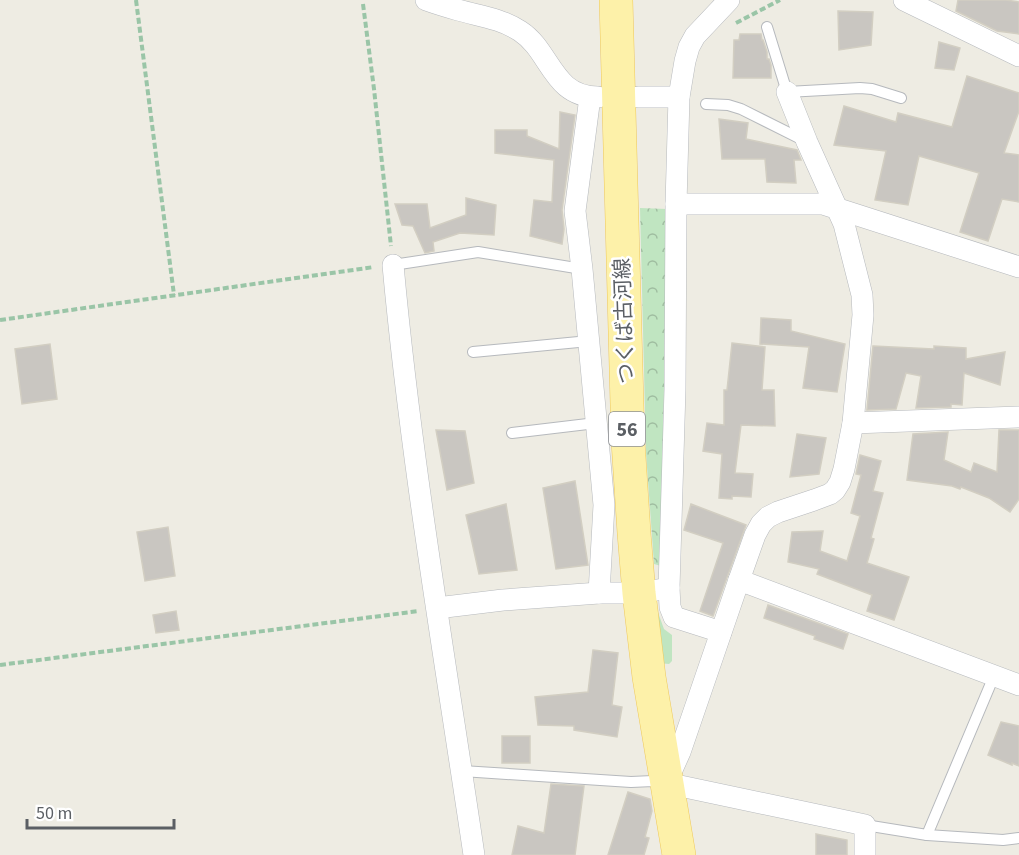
<svg xmlns="http://www.w3.org/2000/svg" width="1019" height="855" font-family="'Source Sans 3','Noto Sans JP',sans-serif">
<style>
.green{fill:#c0e5c1}
.forest{fill:url(#forest-crowns)}
.building{fill:#c9c6c1;stroke:#d2cec2;stroke-width:1.5}
.lines{fill:none;stroke-linecap:round;stroke-linejoin:round}
.service-casing{stroke:#b6b9bd;stroke-width:12}
.minor-casing{stroke:#b6b9bd;stroke-width:22}
.primary-casing{stroke:#eec85c;stroke-width:34}
.path{stroke:#9ac5a7;stroke-width:4;stroke-dasharray:6 3;stroke-linecap:butt}
.service{stroke:#fff;stroke-width:10}
.minor{stroke:#fff;stroke-width:21}
.primary{stroke:#fdf1a9;stroke-width:33}
.labels{text-anchor:middle;stroke-width:5;stroke-linejoin:round;paint-order:stroke}
.shield{fill:#fff;stroke:#8c8f92;stroke-width:1.5}
.shield-label{font-size:20px;font-weight:bold;fill:#5b5f64}
.street-label{font-size:21px;fill:#5b5f64;stroke:#fff}
</style>
<defs>
<pattern id="forest-crowns" width="20" height="18" patternUnits="userSpaceOnUse" patternTransform="scale(1.5)"><rect width="20" height="18" fill="#c0e5c1"/><path d="M2 6a3 3 0 1 1 6 0M12 15a3 3 0 1 1 6 0" fill="none" stroke="#9fbda0"/></pattern>
</defs>
<rect width="100%" height="100%" fill="#eeece3"/>
<path class="green" d="M656,607l8,22 8,6v26l-3,3 -11,-1z"/>
<path class="forest" d="M640,208l27,1 -6,357 -7,-2 -8,-111z"/>
<g class="building">
<path d="M958,0h48l13,2v32l-22,-3 -41,-20z"/>
<path d="M838,11l35,1 -2,33 -32,5z"/>
<path d="M740,34h21l1,6h1l4,12v7h2l2,6v13h-38l1,-38h5z"/>
<path d="M939,42l21,6 -6,22 -19,-2z"/>
<path d="M967,76l52,17v18l-15,42 15,2v47l-17,-3 -14,42 -28,-9 19,-59 -60,-17 -11,49 -33,-5 11,-49 -52,-6 10,-39 52,16 2,-9 54,14z"/>
<path d="M560,112l15,3 -13,95 2,19 -2,15 -32,-8 4,-36 18,2 2,-42 -59,-7v-23h32v6l32,13z"/>
<path d="M719,119l29,4 -2,16 51,11 4,10h-7l2,23 -29,-1 -2,-23h-43z"/>
<path d="M466,198l30,7 -2,30 -34,-2 -27,9 1,9 -9,2 -12,-27 -11,-1 -7,-21h32l3,24 36,-13z"/>
<path d="M761,318l30,2v11l54,13 -8,48 -34,-4 6,-41 -49,-3z"/>
<path d="M732,343l33,4 -3,43h12l1,36 -34,-1 -6,48 18,1 -2,23 -19,-1v3l-13,-1 3,-44 -19,-3 4,-28 17,2v-35h3z"/>
<path d="M50,344l7,55 -35,5 -7,-55z"/>
<path d="M873,346l61,3v-3l32,2v11l39,-7 -5,33 -36,-12 -2,32 -11,-1v3l-35,1 5,-32 -15,-3 -10,36 -29,1z"/>
<path d="M436,430l29,1 9,52 -27,7z"/>
<path d="M999,430h20v69l-9,13 -21,-14 -28,-11 -1,2 -8,-3 -45,-6 6,-46 35,-2 -4,28 27,12 3,-9 23,9z"/>
<path d="M797,434l29,4 -7,36 -29,3z"/>
<path d="M860,455l21,6 -8,30 10,2 -12,45 3,1 -7,24 42,14 -15,43 -27,-9 5,-16 -55,-21 2,-5 -31,-7 4,-30 31,-1 -3,20 27,10 13,-45 -9,-3 10,-38 -5,-1z"/>
<path d="M575,481l13,84 -32,4 -13,-81z"/>
<path d="M506,504l11,66 -38,4 -13,-59z"/>
<path d="M691,504l55,21 -33,91 -13,-5 23,-68 -39,-13z"/>
<path d="M168,527l7,49 -30,5 -8,-49z"/>
<path d="M768,605l80,29 -5,15 -29,-10 1,-3 -51,-18z"/>
<path d="M176,611l3,19 -23,3 -3,-18z"/>
<path d="M593,650l25,3 -6,52 10,2 -5,30 -43,-7v-4l-36,-1 -3,-28 53,-5z"/>
<path d="M1001,722l18,4v40l-7,-3v2l-24,-10z"/>
<rect x="502" y="736" width="28" height="27"/>
<path d="M551,784l33,2 -9,69h-63l6,-29 26,7z"/>
<path d="M628,792l22,7 2,12 -7,26 4,1 -5,17h-36z"/>
<path d="M816,834l31,6v15h-31z"/>
</g>
<g class="lines">
<defs>
<g id="service">
<path d="M767,27l20,65 73,-4 12,1 29,9"/>
<path d="M706,104l22,1 13,4 64,32"/>
<path d="M393,265l85,-13 104,17"/>
<path d="M473,352l116,-11"/>
<path d="M512,433l84,-10"/>
<path d="M462,771l169,11 22,-1 9,1"/>
<path d="M865,825l62,10 67,-159"/>
<path d="M927,835l76,5 16,-2"/>
</g>
<g id="minor">
<path d="M426,0c11,4 21,7 32,10 21,6 42,8 62,21 31,20 32,66 78,66"/>
<path d="M904,0l115,56"/>
<path d="M590,97l-15,114 7,58 22,236 -5,88"/>
<path d="M638,97h41"/>
<path d="M676,204h147l196,63"/>
<path d="M393,265c18,197 52,394 81,590"/>
<path d="M853,423l166,-6"/>
<path d="M739,580l16,-45 6,-11 7,-7 10,-5 36,-12 16,-6 5,-4 5,-8 4,-13 9,-46 10,-108 -1,-20 -18,-71 -37,-82 -20,-50"/>
<path d="M669,588l1,19 4,10 47,15"/>
<path d="M437,608l66,-8 96,-7h40l30,-5 6,-199 1,-185 3,-107 6,-36 4,-14 6,-11 34,-36"/>
<path d="M865,855v-30l-199,-42 14,-31 59,-172 280,105"/>
</g>
<path id="primary" d="M616,0l12,441 6,92 5,60 10,84 30,178"/>
</defs>
<use href="#service" class="service-casing"/>
<use href="#minor" class="minor-casing"/>
<use href="#primary" class="primary-casing"/>
<g class="path">
<path d="M136,0l38,295"/>
<path d="M363,4l11,85 17,157"/>
<path d="M736,23l44,-23"/>
<path d="M0,320l374,-53"/>
<path d="M0,665l419,-54"/>
</g>
<use href="#service" class="service"/>
<use href="#minor" class="minor"/>
<use href="#primary" class="primary"/>
</g>
<g class="labels">
<rect class="shield" x="609" y="412" width="36" height="34" rx="4.5"/>
<g class="shield-label">
<text x="627" y="436">56</text>
</g>
<g class="street-label">
<text transform="translate(624 321) rotate(-92)" y="7">つくば古河線</text>
</g>
</g>
<path d="M27 819v9h147v-9" fill="none" stroke="#5b5f64" stroke-width="3"/>
<text x="36" y="819" font-size="18" fill="#5b5f64" stroke="#ffffff" stroke-width="4.5" paint-order="stroke">50 m</text>
</svg>
